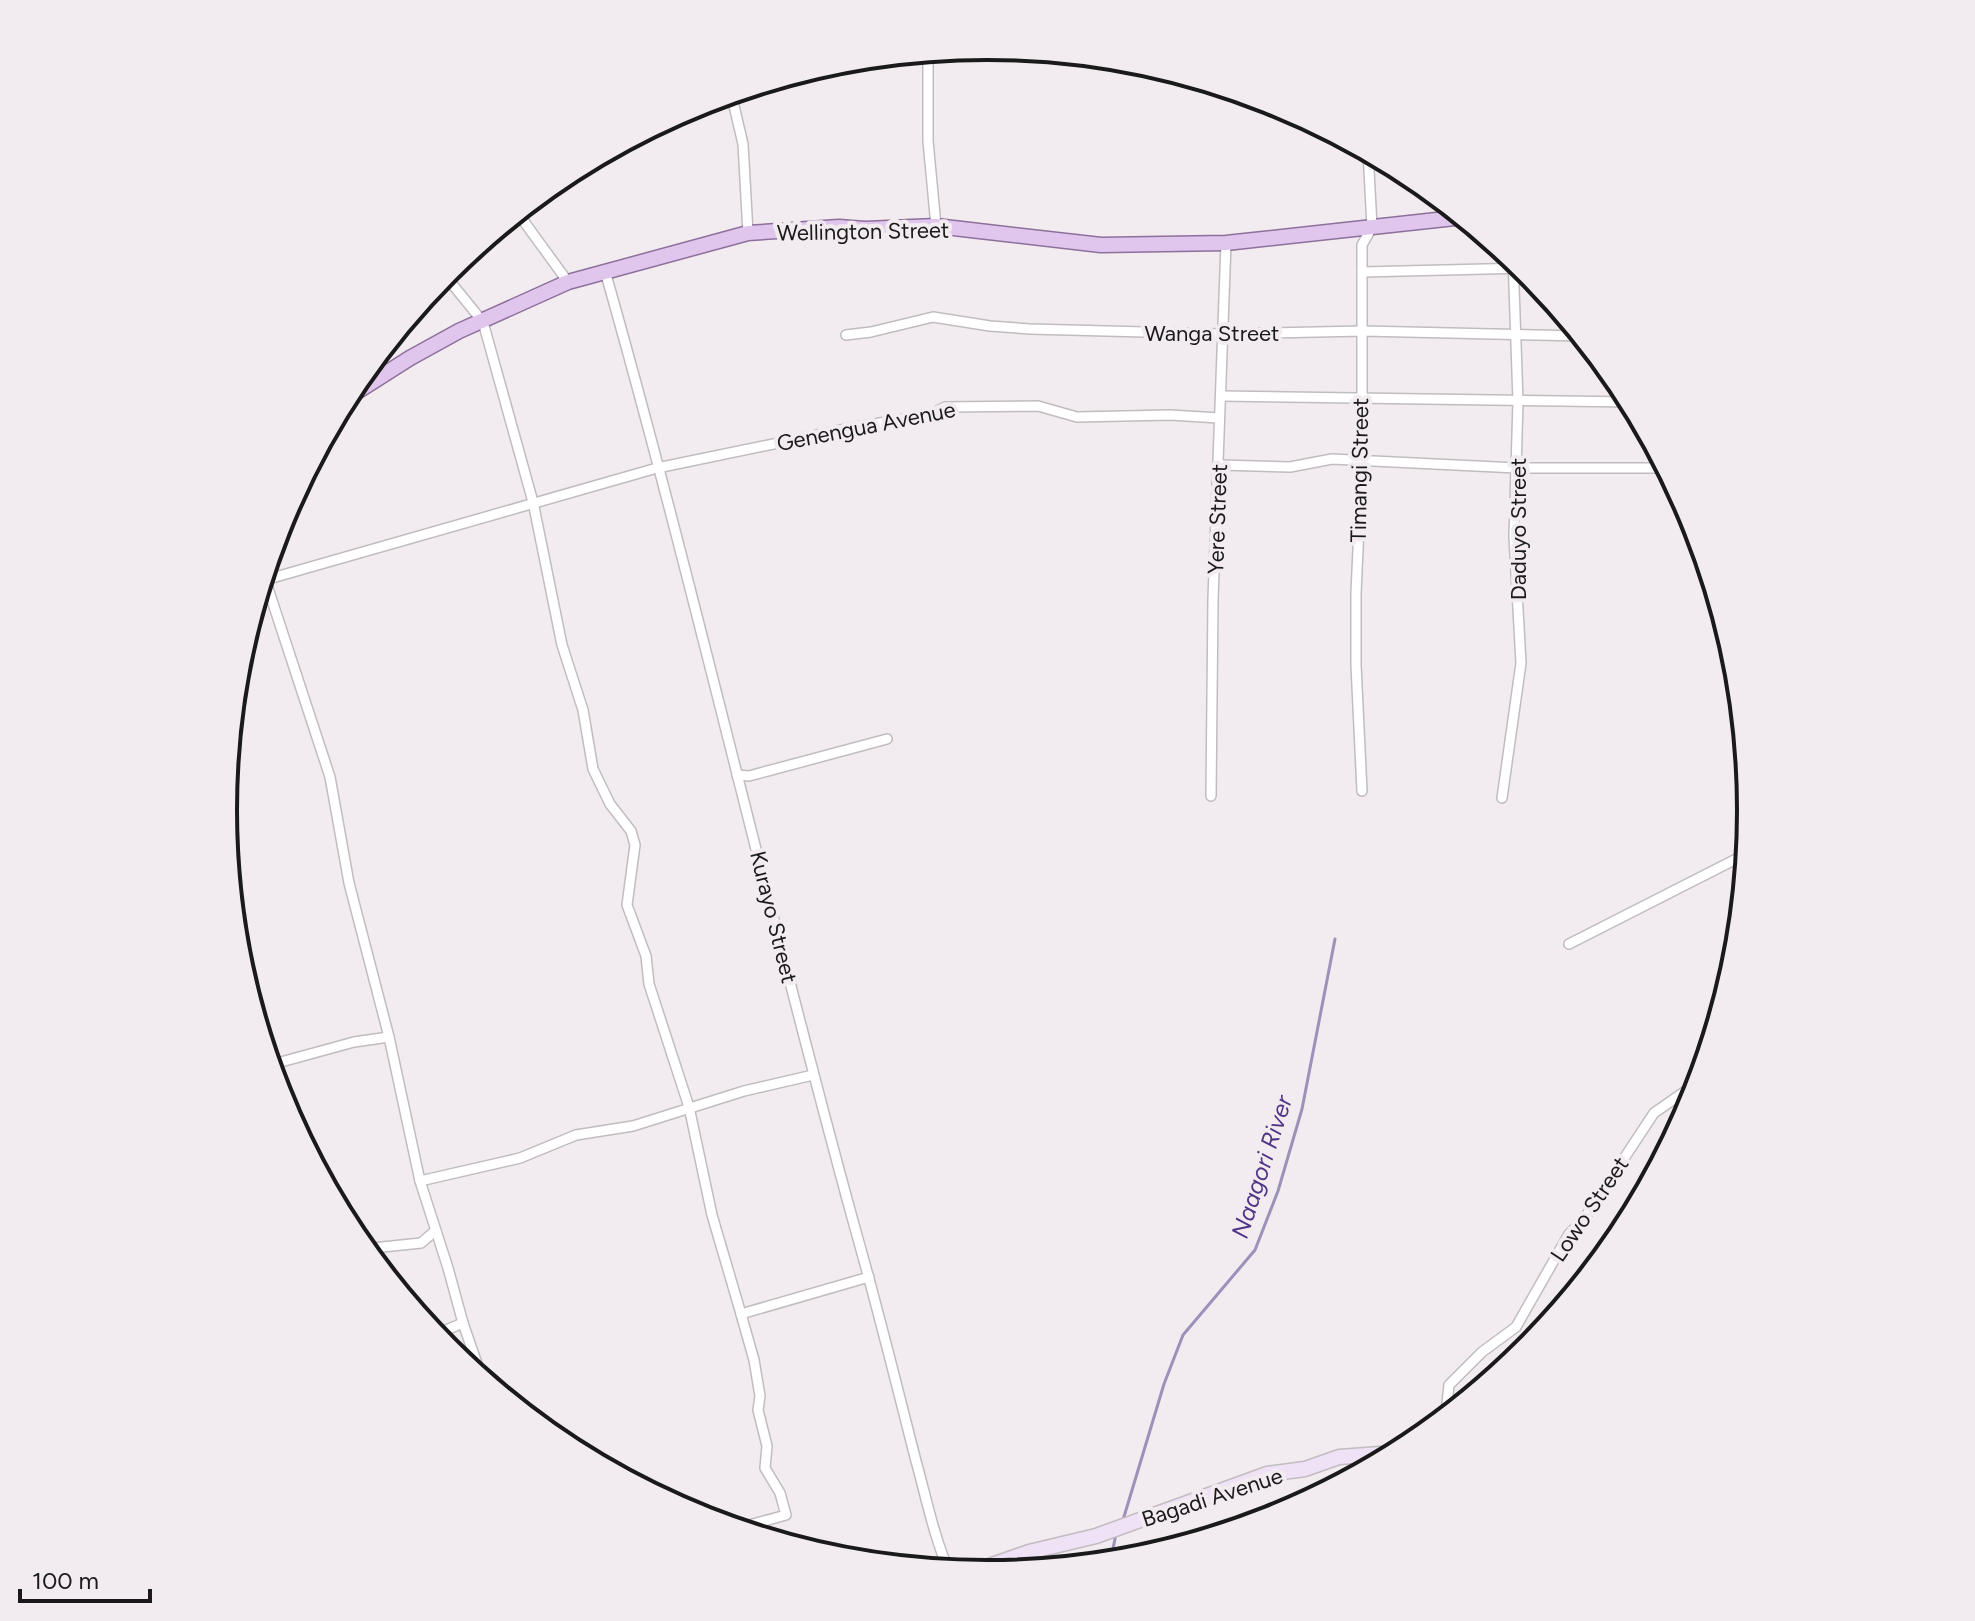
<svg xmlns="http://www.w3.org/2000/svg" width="1975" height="1621" font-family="Figtree,sans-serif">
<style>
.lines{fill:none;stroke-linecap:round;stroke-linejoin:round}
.stream{stroke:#9b91b9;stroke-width:3}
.street-casing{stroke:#c1bcc0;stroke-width:12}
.secondary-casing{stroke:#c1bcc0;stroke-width:17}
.primary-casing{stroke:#8d709b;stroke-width:17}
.street{stroke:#fff;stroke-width:9}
.secondary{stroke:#efe2f6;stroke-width:14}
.primary{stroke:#e0c5ec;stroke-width:14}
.labels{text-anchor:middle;stroke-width:8;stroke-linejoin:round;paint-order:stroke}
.street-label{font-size:22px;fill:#1b1a1b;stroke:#f2ecf0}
.water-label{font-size:24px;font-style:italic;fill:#503485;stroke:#f2ecf0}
.rim{fill:none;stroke:#1b1a1b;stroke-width:4}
</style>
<rect width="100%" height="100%" fill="#f2ecf0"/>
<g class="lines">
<g class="stream">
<path d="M1123,1520l41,-136 19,-49 72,-85 23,-59 24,-82 33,-170"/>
<path d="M1110,1563l6,-29"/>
</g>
<defs>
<g id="street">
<path d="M928,52v89l8,85"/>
<path d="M731,93l12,51 5,89"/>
<path d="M520,210l5,13 43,59"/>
<path d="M605,271c91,321 164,647 253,968 21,74 39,148 58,222 10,36 18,76 33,110"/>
<path d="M1362,272l164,-4"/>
<path d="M444,274l39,48 50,180 29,143 21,65 10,59 17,35 21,27 4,14 -8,60 19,51 3,28 40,123 23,108 29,99 128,-37"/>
<path d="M846,335l25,-3 62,-15 57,9 40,3 191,5 142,-3 219,5"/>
<path d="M1221,396l411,6"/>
<path d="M1220,465l70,2 42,-8 185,9h150"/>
<path d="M264,576l66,201 19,106 40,154 31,144 28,87 15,55 20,58"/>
<path d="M265,580l392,-112 189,-39 85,-15 14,-7 93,-1 39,11 93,-2 49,3"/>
<path d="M737,775l12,1 138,-37"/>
<path d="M1362,791l-6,-126v-72l6,-131v-217l10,-18 -4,-76"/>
<path d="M1211,796l2,-197 13,-356"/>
<path d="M1502,798l19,-135 -7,-126 4,-136 -5,-143"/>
<path d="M1569,944l179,-91"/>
<path d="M270,1065l84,-23 35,-5"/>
<path d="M420,1181l100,-23 56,-23 57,-9 111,-35 69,-16"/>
<path d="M363,1249l58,-6 14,-12"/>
<path d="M434,1335l29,-12"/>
<path d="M1440,1424l6,-11 3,-28 33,-33 34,-25 53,-93 15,-15 70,-106 46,-32"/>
<path d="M735,1529l51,-14 -6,-22 -15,-25 2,-22 -9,-36 2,-14 -6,-36 -13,-46"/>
</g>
<path id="secondary" d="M969,1573l60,-21 67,-16 171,-62 38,-5 34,-12 55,-4 16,-6"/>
<path id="primary" d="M344,400l66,-42 49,-27 109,-49 180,-49 91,-6 26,2 71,-3 165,19 125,-2 238,-26"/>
</defs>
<use href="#street" class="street-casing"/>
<use href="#secondary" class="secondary-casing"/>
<use href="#primary" class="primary-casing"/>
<use href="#street" class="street"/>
<use href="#secondary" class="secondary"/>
<use href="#primary" class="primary"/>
</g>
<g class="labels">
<g class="street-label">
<text transform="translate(863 231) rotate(-1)" y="8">Wellington Street</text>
<text x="1212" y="341">Wanga Street</text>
<text transform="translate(866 426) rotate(-11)" y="8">Genengua Avenue</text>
<text transform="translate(1359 470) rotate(-89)" y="8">Timangi Street</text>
<text transform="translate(1217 519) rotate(-88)" y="8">Yere Street</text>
<text transform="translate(1518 529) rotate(-90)" y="8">Daduyo Street</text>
<text transform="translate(774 917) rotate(76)" y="8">Kurayo Street</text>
<text transform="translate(1589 1209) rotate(-56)" y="8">Lowo Street</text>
<text transform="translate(1212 1497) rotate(-18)" y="8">Bagadi Avenue</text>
</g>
<g class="water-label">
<text transform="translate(1262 1167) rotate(-72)" y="8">Naagori River</text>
</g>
</g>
<path d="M0 0H1975V1621H0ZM237 810a750 750 0 1 1 1500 0a750 750 0 1 1-1500 0Z" fill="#f2ecf0" fill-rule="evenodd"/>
<path class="rim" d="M237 810a750 750 0 1 1 1500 0a750 750 0 1 1-1500 0Z"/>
<path d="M20 1589v12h130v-12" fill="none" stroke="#1b1a1b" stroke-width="4"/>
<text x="32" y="1589" font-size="24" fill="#1b1a1b" stroke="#f2ecf0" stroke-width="6" paint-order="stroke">100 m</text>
</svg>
